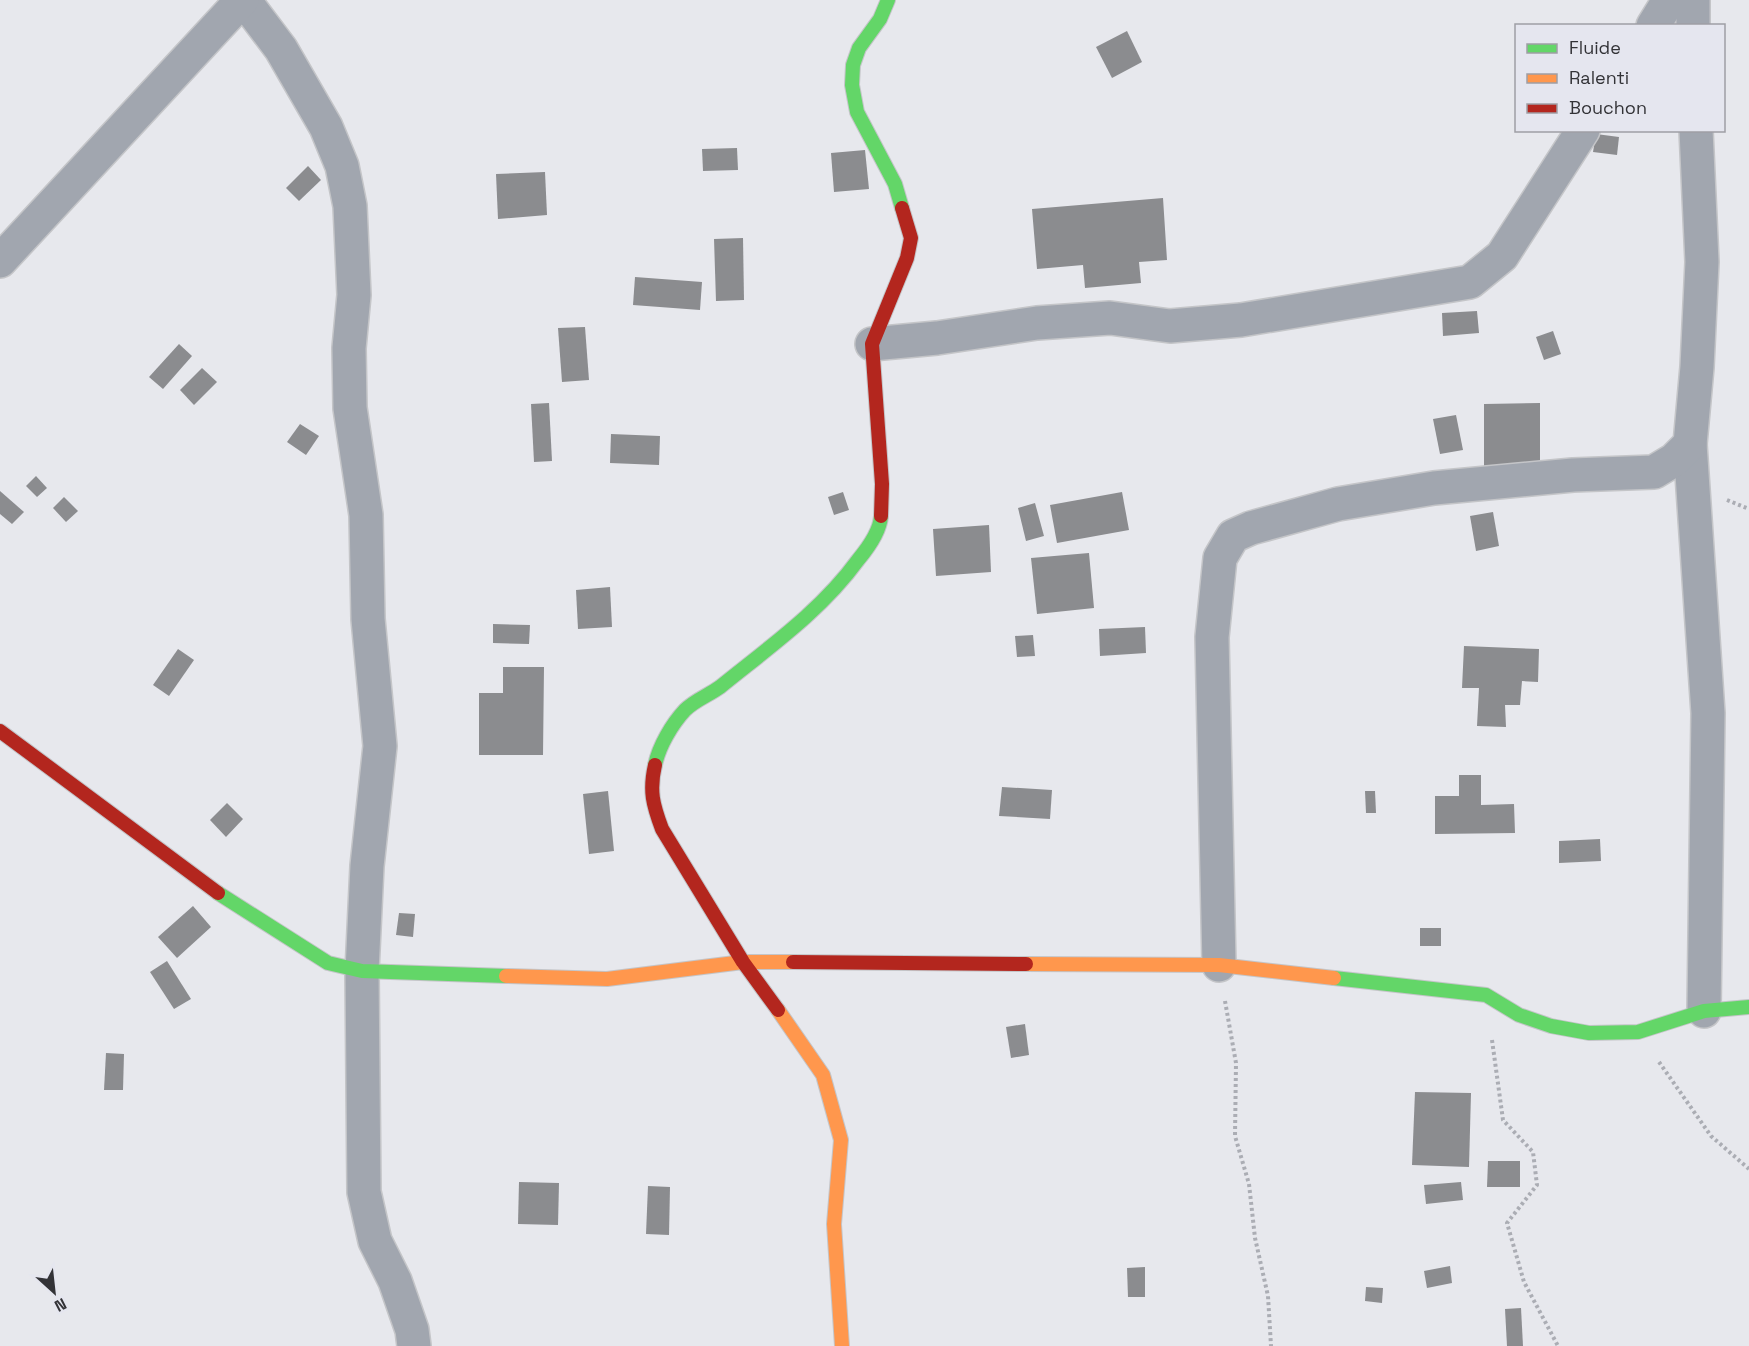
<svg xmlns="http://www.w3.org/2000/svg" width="1749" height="1346" font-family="'Space Grotesk',sans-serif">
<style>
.building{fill:#8b8c8f}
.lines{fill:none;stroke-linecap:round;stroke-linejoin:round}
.street-casing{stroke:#c4c5c8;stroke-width:36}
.fast-casing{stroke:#c4c5c8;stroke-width:16}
.slow-casing{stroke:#c4c5c8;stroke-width:16}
.jam-casing{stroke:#c4c5c8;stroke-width:16}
.path{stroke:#abadb4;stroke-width:4;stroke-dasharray:3 3;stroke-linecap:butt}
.street{stroke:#a1a6af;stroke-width:33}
.fast{stroke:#63d668;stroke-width:14}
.slow{stroke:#ff974d;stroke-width:14}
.jam{stroke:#b3261e;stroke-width:14}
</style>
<rect width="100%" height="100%" fill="#e7e8ed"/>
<g class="building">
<path d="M1127,31l15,31 -30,16 -16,-31z"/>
<path d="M1596,134l23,3 -2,18 -24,-3z"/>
<path d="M737,148l1,22 -35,1 -1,-22z"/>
<path d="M865,150l4,39 -35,3 -3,-39z"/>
<path d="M308,166l13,14 -22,21 -13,-13z"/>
<path d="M545,172l2,43 -49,4 -2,-45z"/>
<path d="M1163,198l4,62 -28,2 2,21 -56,5 -2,-23 -46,4 -5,-60z"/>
<path d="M743,238l1,62 -28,1 -2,-62z"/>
<path d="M635,277l67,5 -2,28 -67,-5z"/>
<path d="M1477,311l2,22 -36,3 -1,-23z"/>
<path d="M585,327l4,53 -27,2 -4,-54z"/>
<path d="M1553,331l8,23 -17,6 -8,-23z"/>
<path d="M179,344l13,12 -29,33 -14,-12z"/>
<path d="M202,368l15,14 -23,23 -14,-15z"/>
<path d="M549,403l3,58 -18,1 -3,-58z"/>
<path d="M1540,403v69l-56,1v-69z"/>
<path d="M1456,415l7,35 -23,4 -7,-35z"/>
<path d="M300,424l19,12 -13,19 -19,-13z"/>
<path d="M611,434l49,2 -1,29 -49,-2z"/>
<path d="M36,476l11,12 -10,9 -11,-11z"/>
<path d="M0,491l24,21 -12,12 -12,-10z"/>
<path d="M843,492l6,18 -15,5 -6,-18z"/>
<path d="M1122,492l7,38 -72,13 -7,-38z"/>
<path d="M64,497l14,14 -12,11 -13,-14z"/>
<path d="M1035,503l9,33 -18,5 -8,-33z"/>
<path d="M1493,512l6,34 -23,5 -6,-35z"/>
<path d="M989,525l2,47 -55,4 -3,-47z"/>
<path d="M1089,553l5,55 -57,6 -6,-56z"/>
<path d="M610,587l2,40 -34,2 -2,-39z"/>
<path d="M493,624l37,1 -1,19 -36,-1z"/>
<path d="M1145,627l1,26 -46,3 -1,-27z"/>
<path d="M1033,635l2,21 -18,1 -2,-21z"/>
<path d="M1464,646l75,3 -1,33 -16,-1 -2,24h-15l1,22 -29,-1 2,-38h-17z"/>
<path d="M178,649l16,11 -25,36 -16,-11z"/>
<path d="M503,667h41l-1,88h-64v-62h24z"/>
<path d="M1459,775h22v30l33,-1 1,29 -80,1v-38h24z"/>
<path d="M1002,787l50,3 -2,29 -51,-3z"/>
<path d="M608,791l6,60 -25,3 -6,-60z"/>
<path d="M1365,791h10l1,22h-10z"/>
<path d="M227,803l16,16 -17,18 -16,-17z"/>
<path d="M1600,839l1,22 -42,2v-22z"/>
<path d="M193,906l18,21 -34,31 -19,-21z"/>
<path d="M399,913l16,1 -2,23 -17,-2z"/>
<rect x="1420" y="928" width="21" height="18"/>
<path d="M167,961l24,38 -17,10 -24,-37z"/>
<path d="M1025,1024l4,31 -18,3 -5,-31z"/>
<path d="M106,1053l18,1 -1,36h-19z"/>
<path d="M1415,1092l56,1 -2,74 -57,-2z"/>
<path d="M1488,1161h32v26h-33z"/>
<path d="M519,1182l40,1 -1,42 -40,-1z"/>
<path d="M1461,1182l2,18 -37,4 -2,-19z"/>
<path d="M648,1186l22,1 -1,48 -23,-1z"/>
<path d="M1450,1266l2,17 -25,5 -3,-17z"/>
<path d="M1145,1267v30h-17l-1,-29z"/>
<path d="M1366,1287l17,1 -1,15 -17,-2z"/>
<path d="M1521,1308l2,38h-16l-2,-37z"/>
</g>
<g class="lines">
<defs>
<g id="street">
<path d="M244,0l37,49 45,78 16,39 8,40 4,89 -5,53 1,60 16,107 2,104 12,127 -13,120 -5,105 2,221 11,49 20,40 17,49 2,16"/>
<path d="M1653,26l16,-26"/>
<path d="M1693,26v-26"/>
<path d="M0,261l242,-261"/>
<path d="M872,344l65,-6 100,-15 73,-5 60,8 71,-6 229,-38 32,-26 81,-126"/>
<path d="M1690,444l18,269 -4,298"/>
<path d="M1219,965l-7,-328 8,-79 13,-22 18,-8 87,-24 96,-16 139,-13 81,-3 20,-12 16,-16 7,-77 5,-105 -6,-132"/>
</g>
<g id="fast">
<path d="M888,0l-8,19 -21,29 -6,17 -1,20 5,27 38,72 7,24"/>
<path d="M655,765c4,-19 17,-41 30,-55 10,-10 24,-15 35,-23 48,-39 101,-76 138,-127 10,-12 22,-28 23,-44"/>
<path d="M218,893l110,70 34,8 144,5"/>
<path d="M1334,978l152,17 33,20 32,11 38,7 49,-1 66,-21 45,-4"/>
</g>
<g id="slow">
<path d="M1026,964l193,1 115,13"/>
<path d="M506,976l101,3 136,-17h50"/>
<path d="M778,1010l45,65 18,65 -7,84 8,122"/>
</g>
<g id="jam">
<path d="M881,516l1,-32 -10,-140 35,-86 4,-20 -9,-30"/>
<path d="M0,731l218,162"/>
<path d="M655,765c-6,26 -2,40 7,64l81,133 35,48"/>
<path d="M793,962l233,2"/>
</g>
</defs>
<use href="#street" class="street-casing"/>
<use href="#fast" class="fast-casing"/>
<use href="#slow" class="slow-casing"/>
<use href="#jam" class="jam-casing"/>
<g class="path">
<path d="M1727,500l22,9"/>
<path d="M1225,1001l11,62 -1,73 14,48 6,54 13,58 3,50"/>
<path d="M1492,1040l11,80 30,32 4,33 -30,38 17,59 34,64"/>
<path d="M1659,1062l52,74 38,33"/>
</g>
<use href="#street" class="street"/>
<use href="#fast" class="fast"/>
<use href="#slow" class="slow"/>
<use href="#jam" class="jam"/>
</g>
<rect x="1515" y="24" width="210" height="108" fill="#e5e6ef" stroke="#9e9ea5" stroke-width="1.5"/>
<rect x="1527" y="44" width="30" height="9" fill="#63d668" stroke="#9e9ea5" stroke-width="1.5"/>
<text x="1569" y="54" font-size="18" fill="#333337">Fluide</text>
<rect x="1527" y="74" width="30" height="9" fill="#ff974d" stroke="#9e9ea5" stroke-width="1.5"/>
<text x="1569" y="84" font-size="18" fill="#333337">Ralenti</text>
<rect x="1527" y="104" width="30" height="9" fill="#b3261e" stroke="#9e9ea5" stroke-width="1.5"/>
<text x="1569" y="114" font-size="18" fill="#333337">Bouchon</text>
<g transform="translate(54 1292) rotate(153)" stroke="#e5e6ef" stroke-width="4.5" paint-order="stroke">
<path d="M0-4.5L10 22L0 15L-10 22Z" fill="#333337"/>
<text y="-9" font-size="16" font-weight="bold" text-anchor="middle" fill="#333337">N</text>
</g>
</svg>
